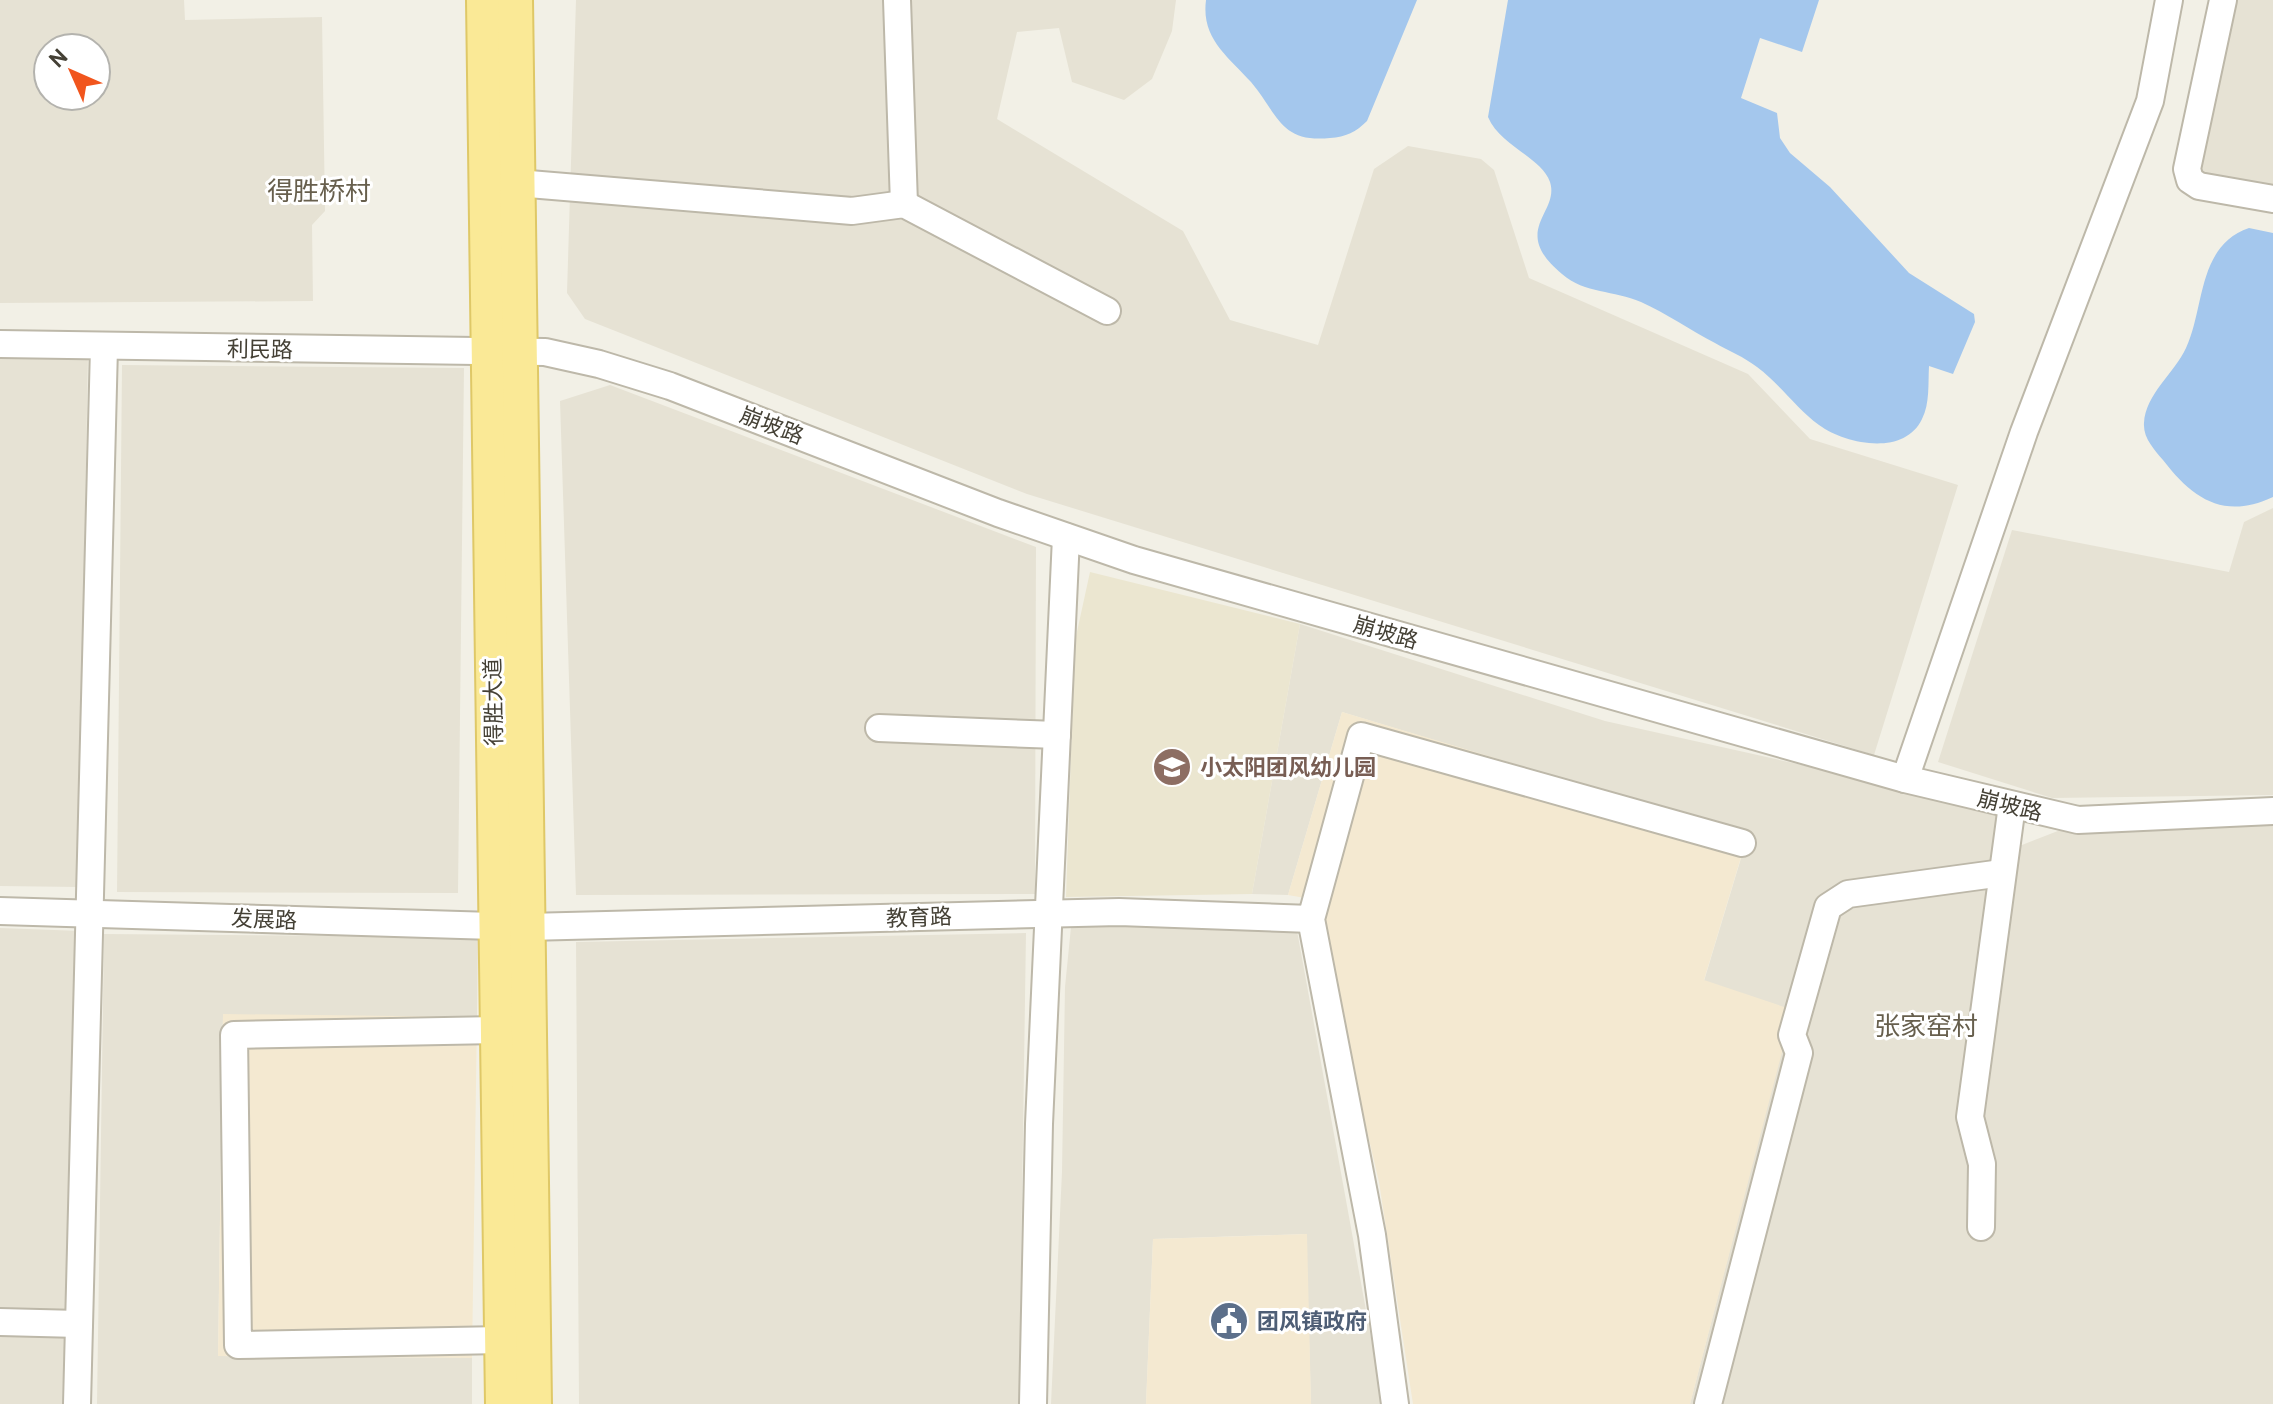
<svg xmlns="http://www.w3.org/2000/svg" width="2273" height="1404" font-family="Overpass,'Noto Sans SC',sans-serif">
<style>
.residential{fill:#e6e2d4;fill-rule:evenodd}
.commercial{fill:#f4e9d1}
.education{fill:#ebe6d0}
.water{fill:#a4c7ed}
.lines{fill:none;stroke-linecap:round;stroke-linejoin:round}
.minor-casing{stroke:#bdb8a9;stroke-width:30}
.major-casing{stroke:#dfc867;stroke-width:38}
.minor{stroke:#fff;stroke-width:26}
.major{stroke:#fae996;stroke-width:34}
.labels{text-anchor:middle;stroke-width:6;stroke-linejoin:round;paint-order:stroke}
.street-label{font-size:22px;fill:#444035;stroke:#fff}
.education-label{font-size:22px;font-weight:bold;fill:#785e54;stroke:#fff;text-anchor:start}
.service-label{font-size:22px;font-weight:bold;fill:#4e5e75;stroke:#fff;text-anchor:start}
.quarter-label{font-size:26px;fill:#675f4d;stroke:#fff}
</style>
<rect width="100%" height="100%" fill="#f2f0e6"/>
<g class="residential">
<path d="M0,0h184l1,20 137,-3 3,194 -13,14 1,76 -313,2zM48,48h48v48h-48z"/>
<path d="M576,0h600l-4,31 -20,48 -28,21 -52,-18 -13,-54 -42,4 -20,87 186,112 47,89 88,25 56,-176 34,-23 73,13 13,11 35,108 219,96 62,65 148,46 -84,270 -847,-261 -442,-175 -18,-26z"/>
<path d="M2229,0h44v188l-80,-14z"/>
<path d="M0,356l88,1 -10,530 -78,-1z"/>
<path d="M122,365l342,3 -6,525 -341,-1z"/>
<path d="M610,385l426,162 -1,347 -459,1 -16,-494z"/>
<path d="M2273,508v287l-221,3 -114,-36 74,-232 217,42 15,-50z"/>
<path d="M1300,624l305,97 394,88 -5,32 28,4 41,-16 180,-5 30,2v578h-583l102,-394 -88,-29 44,-146 -406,-123 -54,183 -36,-1z"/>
<path d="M1296,925l87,479h-72l-5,-170 -153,5 -7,165h-95l11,-232 3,-185 6,-60z"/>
<path d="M0,928l81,3 -19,473h-62z"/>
<path d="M1026,933l-7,471h-440l-3,-462z"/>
<path d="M104,934l374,3 -1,80 -254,-2 -5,341 254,2v46h-375z"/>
</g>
<g class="commercial">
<path d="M1342,712l406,122 -44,146 89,30 -103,394h-277l-34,-222 -60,-255 3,-26 -34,-6z"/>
<path d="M223,1014l254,3 -5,341 -254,-2z"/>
<path d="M1307,1234l4,170h-165l7,-165z"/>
</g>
<path class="education" d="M1090,572l210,52 -48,270 -186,3 9,-256z"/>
<g class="water">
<path d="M1206,0h211l-50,121c-11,11 -21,16 -37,17 -50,5 -52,-24 -79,-56 -23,-26 -50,-43 -45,-82z"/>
<path d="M1508,0h311l-17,52 -42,-14 -19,60 36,15 3,25 10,15 40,34 79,86 65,41 1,8 -22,52 -24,-8c-1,17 1,38 -7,53 -18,38 -77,25 -103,6 -23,-17 -39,-41 -62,-58 -13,-10 -28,-16 -42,-24 -25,-13 -49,-30 -74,-41 -27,-12 -56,-8 -79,-28 -53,-44 -2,-61 -12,-92 -9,-25 -50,-36 -62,-65z"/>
<path d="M2249,228l24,5v264c-49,23 -80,2 -110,-37 -9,-11 -20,-22 -19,-37 1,-28 31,-51 42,-75 19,-41 11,-102 63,-120z"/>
</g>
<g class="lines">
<defs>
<g id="minor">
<path d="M897,0l7,204"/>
<path d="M2223,0l-36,169 3,11 9,6 74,13"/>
<path d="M517,183l335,28 52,-7 203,107"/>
<path d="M0,344l545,8 54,12 71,22 328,127 136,47 771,219 173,41 195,-9"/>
<path d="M879,728l178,7"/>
<path d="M1905,779l119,-347 126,-331 19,-101"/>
<path d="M0,911l527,16 592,-15 192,7"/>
<path d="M498,1030l-264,5 4,310 264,-5"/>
<path d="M1981,1227l1,-63 -12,-47 42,-312"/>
<path d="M0,1322l79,2"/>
<path d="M77,1404l27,-1057"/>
<path d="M1033,1404l6,-280 27,-587"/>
<path d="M1395,1404l-23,-169 -61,-316 50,-183 381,107"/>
<path d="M1708,1404l91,-351 -7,-18 36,-128 20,-13 154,-21"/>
</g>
<g id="major">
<path d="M484,0l19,1404"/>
<path d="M515,0l19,1404"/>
</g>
</defs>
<use href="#minor" class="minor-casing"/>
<use href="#major" class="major-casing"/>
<use href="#minor" class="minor"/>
<use href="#major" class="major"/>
</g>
<defs>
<symbol id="school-disc" viewBox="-11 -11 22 22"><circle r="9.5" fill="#8d6e63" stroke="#fff"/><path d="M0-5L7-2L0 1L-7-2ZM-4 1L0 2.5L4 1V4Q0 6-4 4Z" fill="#fff"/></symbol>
<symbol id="civic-disc" viewBox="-11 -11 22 22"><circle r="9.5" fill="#5c6f8a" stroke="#fff"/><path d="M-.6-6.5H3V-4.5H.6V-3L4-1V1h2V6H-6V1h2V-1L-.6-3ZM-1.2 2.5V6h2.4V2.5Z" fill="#fff"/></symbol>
</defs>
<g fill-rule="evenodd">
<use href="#school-disc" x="1150" y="745" width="44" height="44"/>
<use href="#civic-disc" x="1207" y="1299" width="44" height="44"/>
</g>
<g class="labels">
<g class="street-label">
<text transform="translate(260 349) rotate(1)" y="8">利民路</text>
<text transform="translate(772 425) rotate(21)" y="8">崩坡路</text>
<text transform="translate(1386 632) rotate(16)" y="8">崩坡路</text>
<text transform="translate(493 702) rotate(-91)" y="8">得胜大道</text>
<text transform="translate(2010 805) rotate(14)" y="8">崩坡路</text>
<text transform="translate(919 917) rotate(-2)" y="8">教育路</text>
<text transform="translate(264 919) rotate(2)" y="8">发展路</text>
</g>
<g class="education-label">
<text x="1200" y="775">小太阳团风幼儿园</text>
</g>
<g class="service-label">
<text x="1257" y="1329">团风镇政府</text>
</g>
<g class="quarter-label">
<text x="319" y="200">得胜桥村</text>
<text x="1926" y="1035">张家窑村</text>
</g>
</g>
<g transform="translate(72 72) rotate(315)"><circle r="38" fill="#ffffff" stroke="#b4b3ae" stroke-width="2"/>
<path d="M0-6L14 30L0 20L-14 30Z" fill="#f1551d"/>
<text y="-12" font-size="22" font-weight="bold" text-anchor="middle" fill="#444035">N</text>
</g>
</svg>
